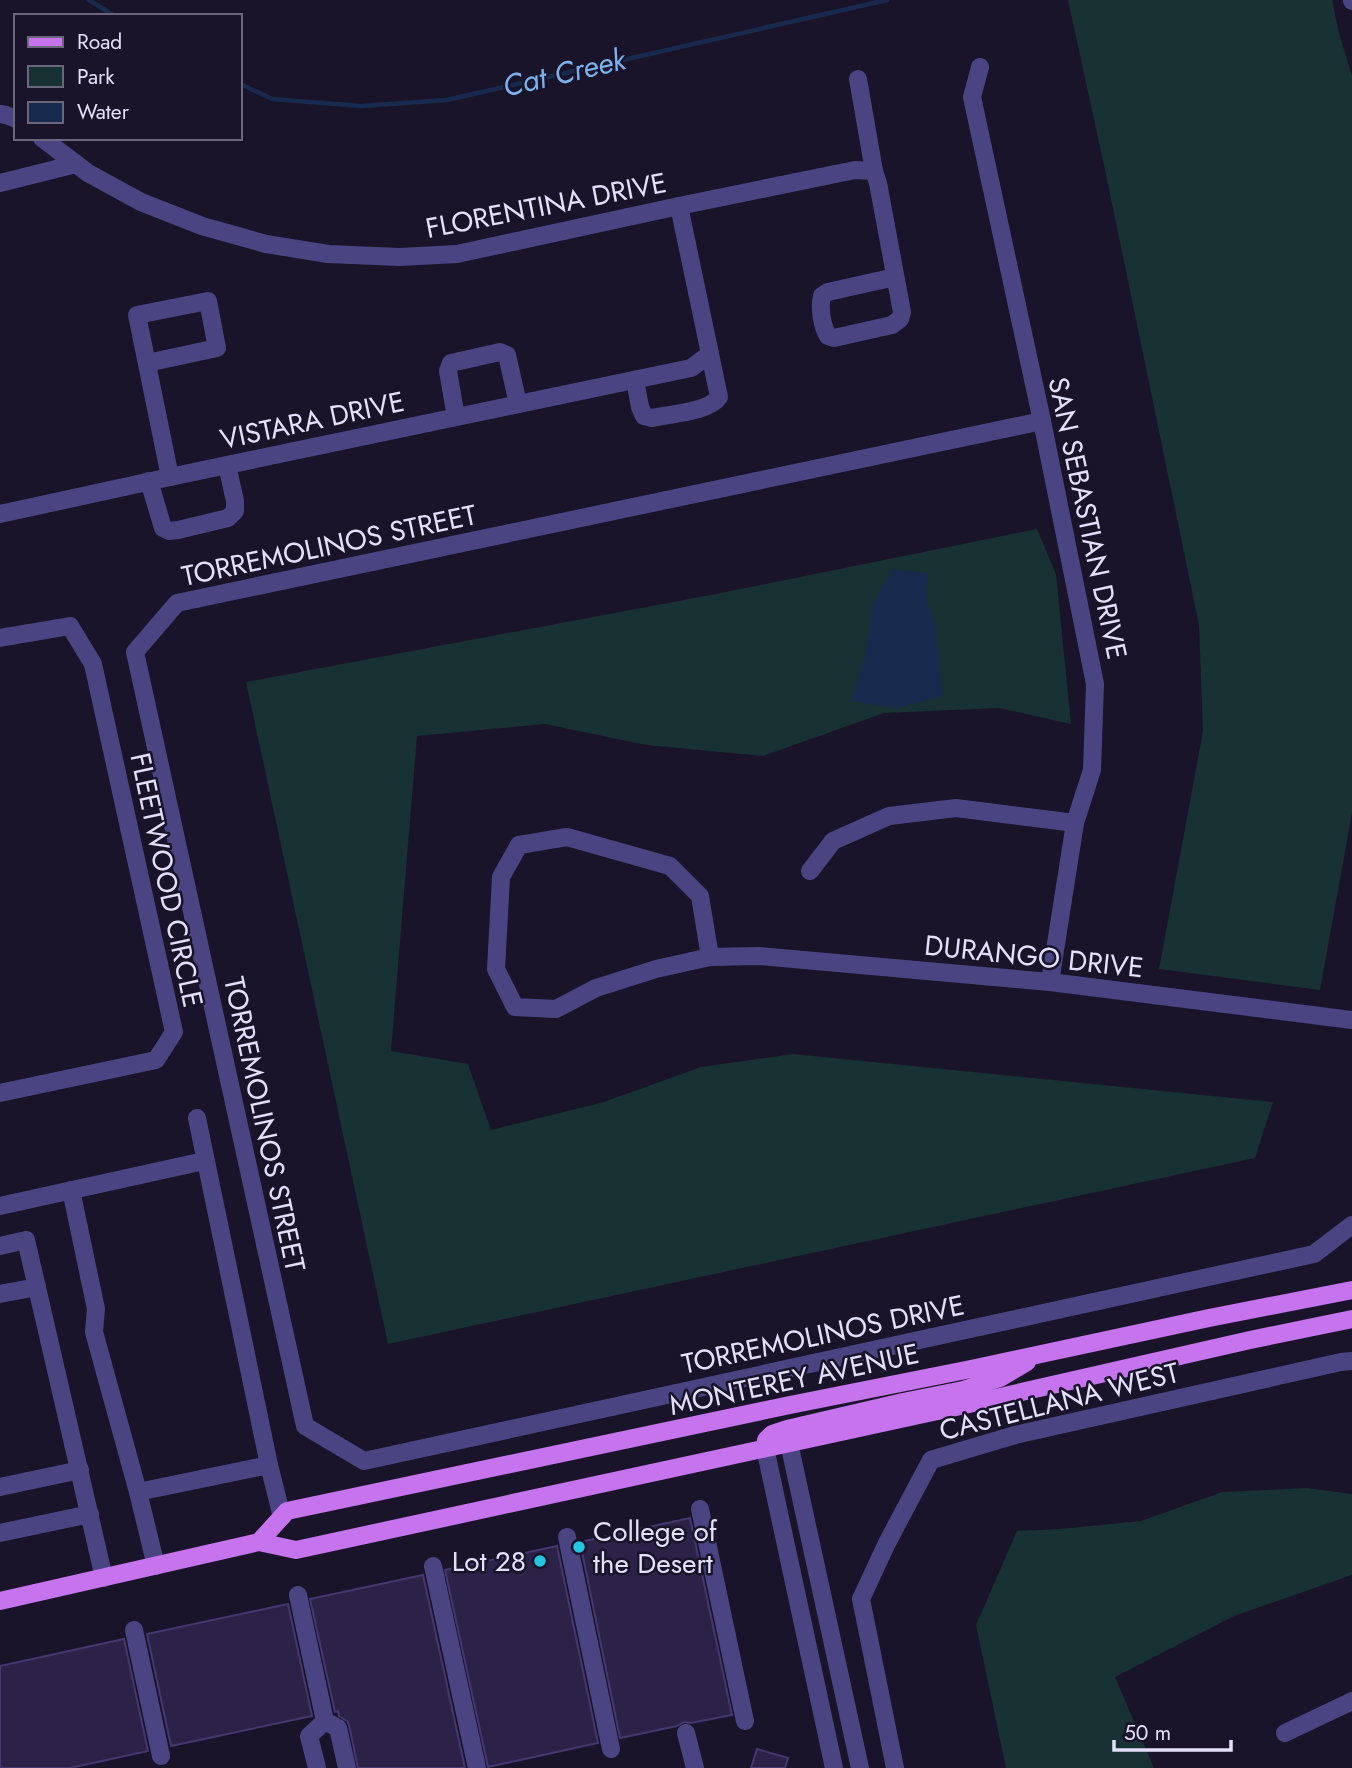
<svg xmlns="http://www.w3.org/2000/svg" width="1352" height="1768" font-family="Jost,sans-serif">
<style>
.green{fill:#183132}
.water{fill:#182b4e}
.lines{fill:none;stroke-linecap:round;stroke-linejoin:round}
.stream{stroke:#182b4e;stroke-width:4.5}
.building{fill:#2c2247;stroke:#453770;stroke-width:2}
.minor{stroke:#4a4582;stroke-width:18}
.major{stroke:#c674ee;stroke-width:18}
.poi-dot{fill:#23c7e3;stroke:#191429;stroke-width:2.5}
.labels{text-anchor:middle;stroke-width:5;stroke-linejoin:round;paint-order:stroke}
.street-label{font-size:28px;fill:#e4e0fb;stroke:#191429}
.poi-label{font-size:28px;fill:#e4e0fb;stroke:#191429;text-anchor:start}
.water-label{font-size:30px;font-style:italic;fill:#7ab3ee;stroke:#191429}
</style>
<rect width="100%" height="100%" fill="#191429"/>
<g class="green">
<path d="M1068,0h264l7,33 13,43v737l-32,177 -161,-21 44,-238 -4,-106 -91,-441z"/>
<path d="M1037,529l19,45 15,150 -72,-16 -115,5 -121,43 -117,-11 -101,-21 -128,12 -26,315 77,13 23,66 113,-28 97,-35 92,-13 480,48 -18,56 -867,186 -142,-662 475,-89z"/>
<path d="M1307,1488l45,6v81l-118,41 -119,61 39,91h-148l-30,-143 41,-94 42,-2 82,-8 81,-29z"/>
</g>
<path class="water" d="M893,569l35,4 -2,27 10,24 6,72 -45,12 -46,-7 15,-48 6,-49z"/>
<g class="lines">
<g class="stream">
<path d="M89,0l26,16"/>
<path d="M240,84l32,15 89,7 86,-6 440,-100"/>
</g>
</g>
<g class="building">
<path d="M690,1518l42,197 -41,8 -7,-1 -7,4 -57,12 -40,-196z"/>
<path d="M557,1546l41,197 -110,24 -43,-197z"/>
<path d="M423,1575l42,193h-107l-9,-43 -2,-4 -8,-5 -1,-5 -3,1 -25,-113z"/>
<path d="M288,1604l24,112 -141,30 -24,-112z"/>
<path d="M124,1639l24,112 -78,17h-70v-102z"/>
<path d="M757,1749l31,9 -3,10h-34z"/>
</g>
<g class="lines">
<g class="minor">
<path d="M1352,0v1"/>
<path d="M980,67l-8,30 70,324 53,263 -3,86 -17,53 -25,159"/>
<path d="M858,79l16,92 4,12 24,129 -2,7 -8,6 -58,13 -6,-2c-6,-10 -9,-28 -6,-40l6,-4 67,-15"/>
<path d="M0,114l6,1 10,4"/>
<path d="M42,138l46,35 53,29 61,24 64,18 62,10 71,3 58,-3 222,-48 176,-36 19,1"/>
<path d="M0,183l76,-19"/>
<path d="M147,363l70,-15 -9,-47 -71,14 33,162"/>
<path d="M635,380l5,27 4,9 8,2c18,-4 57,-6 67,-21l-9,-43"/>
<path d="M456,417l-8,-46 3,-8 49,-11 7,3 11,49"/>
<path d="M1042,421l-865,182 -42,49 170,774 59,35 950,-207 38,-29"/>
<path d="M149,481l14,47 6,3 9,-1 50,-12 7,-7v-10l-8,-36"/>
<path d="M0,514l170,-37 521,-109 19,-14 -31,-148"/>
<path d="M0,638l70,-12 23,38 81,368 -18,28 -156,33"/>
<path d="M567,837l103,29 30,30 10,61 -54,12 -60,19 -40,21 -41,-2 -19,-38 5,-92 18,-32z"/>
<path d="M810,871l23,-30 56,-25 67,-8 119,15"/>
<path d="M710,957l49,-1 291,26 302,38"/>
<path d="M197,1118l72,347"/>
<path d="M71,1190l25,119 -2,23 44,160"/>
<path d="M0,1206l204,-45"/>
<path d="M0,1246l26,-6 78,338"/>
<path d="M0,1294l37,-7"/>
<path d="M789,1443l71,325"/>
<path d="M765,1448l69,320"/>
<path d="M0,1487l80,-17"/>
<path d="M700,1509l45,212"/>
<path d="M0,1533l90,-19"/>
<path d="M567,1537l44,212"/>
<path d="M156,1566l-18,-74 131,-27 13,52"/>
<path d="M433,1566l44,202"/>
<path d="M298,1595l27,126 13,7 9,40"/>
<path d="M134,1630l27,126"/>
<path d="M686,1733l9,35"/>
<path d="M1285,1733l67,-32"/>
<path d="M317,1768l-8,-32 16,-15"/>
<path d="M895,1768l-34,-169 26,-56 44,-83 84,-25 326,-73 11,-1"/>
</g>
<g class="major">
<path d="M765,1448l1,-8 6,-6 15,-5 116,-27 60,-12 37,-12 27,-16"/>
<path d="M259,1542l28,-31 503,-106 181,-36 238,-51 143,-28"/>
<path d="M0,1601l259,-59 37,8 660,-143 294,-67 102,-21"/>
</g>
</g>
<g class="poi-dot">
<circle cx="579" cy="1547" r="7"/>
<circle cx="540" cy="1561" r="7"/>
</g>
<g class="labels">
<g class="street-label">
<text transform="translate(546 205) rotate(-11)" y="10">FLORENTINA DRIVE</text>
<text transform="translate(312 420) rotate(-12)" y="10">VISTARA DRIVE</text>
<text transform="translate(1088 518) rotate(78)" y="10">SAN SEBASTIAN DRIVE</text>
<text transform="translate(329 545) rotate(-12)" y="10">TORREMOLINOS STREET</text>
<text transform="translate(167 880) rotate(78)" y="10">FLEETWOOD CIRCLE</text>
<text transform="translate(1034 956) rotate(6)" y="10">DURANGO DRIVE</text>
<text transform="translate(265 1124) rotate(78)" y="10">TORREMOLINOS STREET</text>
<text transform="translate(823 1334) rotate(-12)" y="10">TORREMOLINOS DRIVE</text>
<text transform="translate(794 1379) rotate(-12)" y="10">MONTEREY AVENUE</text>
<text transform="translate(1059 1401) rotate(-14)" y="10">CASTELLANA WEST</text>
</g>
<g class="poi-label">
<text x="593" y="1541">College of<tspan x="593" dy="32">the Desert</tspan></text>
<text x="526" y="1571" text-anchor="end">Lot 28</text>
</g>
<g class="water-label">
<text transform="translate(564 73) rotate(-13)" y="10">Cat Creek</text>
</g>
</g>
<rect x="14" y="14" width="228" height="126" fill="#191429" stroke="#6a667d" stroke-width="2"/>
<rect x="28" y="37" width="35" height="10" fill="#c674ee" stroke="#6a667d" stroke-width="2"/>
<text x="77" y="49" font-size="21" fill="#e4e0fb">Road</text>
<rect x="28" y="66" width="35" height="21" fill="#183132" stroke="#6a667d" stroke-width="2"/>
<text x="77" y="84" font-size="21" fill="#e4e0fb">Park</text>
<rect x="28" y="102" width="35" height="21" fill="#182b4e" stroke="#6a667d" stroke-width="2"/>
<text x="77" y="119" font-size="21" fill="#e4e0fb">Water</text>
<path d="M1114 1740v10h117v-10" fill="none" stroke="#e4e0fb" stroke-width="3.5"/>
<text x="1124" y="1740" font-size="21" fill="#e4e0fb" stroke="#191429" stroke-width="5" paint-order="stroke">50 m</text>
</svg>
